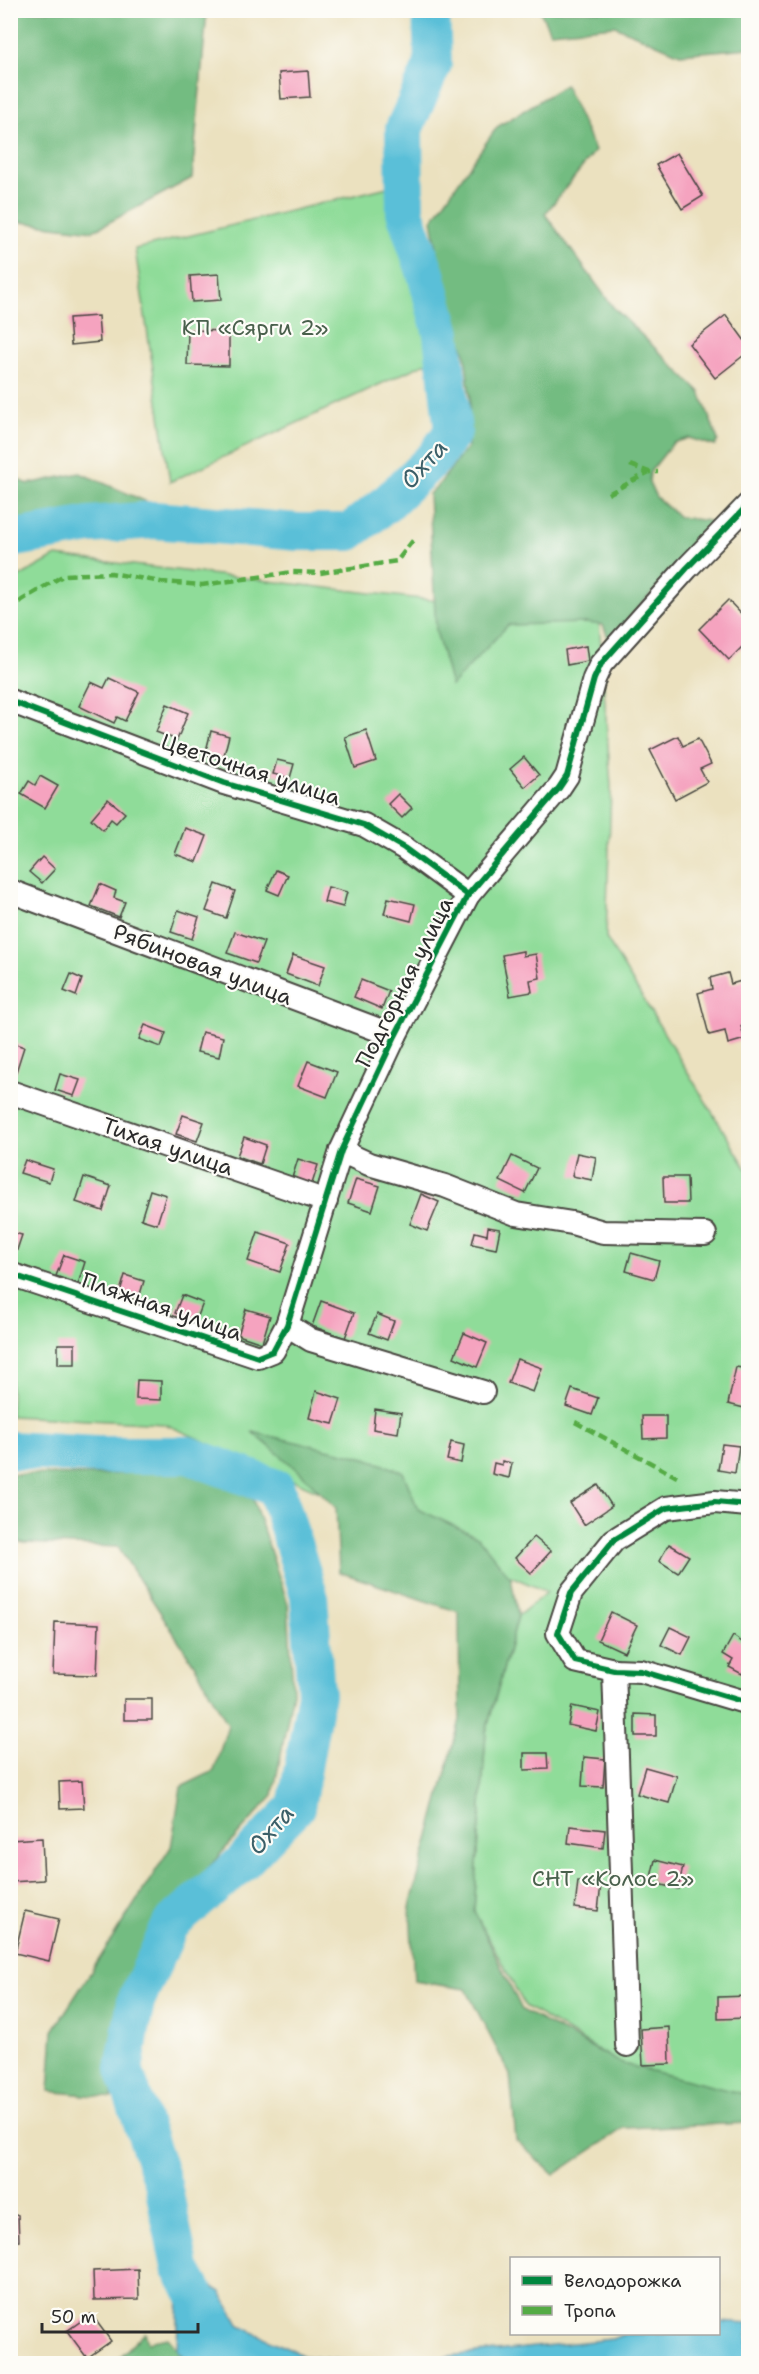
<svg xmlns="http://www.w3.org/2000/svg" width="759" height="2374" font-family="'Shantell Sans',sans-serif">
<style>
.green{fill:#8fdc99;stroke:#5d8462;stroke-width:1.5}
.forest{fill:#73bc81;stroke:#4f7456;stroke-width:1.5}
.water{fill:#5abfd8;stroke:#427582;stroke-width:1.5}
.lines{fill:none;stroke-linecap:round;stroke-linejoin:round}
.river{stroke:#5abfd8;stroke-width:38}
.building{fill:#f5a3bf}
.minor-casing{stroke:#484641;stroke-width:26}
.minor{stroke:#fff;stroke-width:22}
.quiet{stroke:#54ab44;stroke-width:4.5;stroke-dasharray:9 4.5;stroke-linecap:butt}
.cycleway-casing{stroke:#fdfcf7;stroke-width:10}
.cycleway{stroke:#00873e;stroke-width:6}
.labels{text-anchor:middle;stroke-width:4.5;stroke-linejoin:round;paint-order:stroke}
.park-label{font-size:22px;fill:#49604c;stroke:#fdfcf7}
.street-label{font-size:22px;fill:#2b2b2b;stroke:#fdfcf7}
.water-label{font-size:24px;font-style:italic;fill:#3b5f68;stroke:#fdfcf7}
</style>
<rect width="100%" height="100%" fill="#fdfcf7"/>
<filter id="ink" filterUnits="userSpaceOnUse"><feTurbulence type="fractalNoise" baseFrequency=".0167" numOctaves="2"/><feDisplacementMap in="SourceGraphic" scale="12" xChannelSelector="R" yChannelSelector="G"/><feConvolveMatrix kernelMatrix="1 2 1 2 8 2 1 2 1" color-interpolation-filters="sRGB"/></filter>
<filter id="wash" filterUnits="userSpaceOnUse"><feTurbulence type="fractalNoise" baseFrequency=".008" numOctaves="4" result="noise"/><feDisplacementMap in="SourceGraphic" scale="24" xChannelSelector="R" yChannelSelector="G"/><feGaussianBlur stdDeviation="1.35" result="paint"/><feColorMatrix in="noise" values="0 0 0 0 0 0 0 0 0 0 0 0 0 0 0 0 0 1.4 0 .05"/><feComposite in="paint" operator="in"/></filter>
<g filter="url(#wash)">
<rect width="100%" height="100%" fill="#ebe1bf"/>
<g class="green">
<path d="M396,185l36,175 -262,122 -35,-233z"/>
<path d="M56,556l543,64 12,167 -5,151 142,233v924l-125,-30 -98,-59 -51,-95 12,-179 32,-116 29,-24 -382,-168 -154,-8 -1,-834z"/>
</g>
<g class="forest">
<path d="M10,11h197l-15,167 -99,53 -80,-10 -3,-62z"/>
<path d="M540,11h208v37l-68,6 -65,-28 -65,6z"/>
<path d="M565,85l30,66 -50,63 68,93 87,85 18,48 -3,6 -26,-8 -16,5 -23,29 -1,10 7,15 23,20 30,4 5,4 -105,115 -6,-15 -16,-2 -79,2 -57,61 -15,-55 -7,-137 11,-11 28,-37 2,-49 -5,-43 -20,-60 -13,-74 65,-93z"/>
<path d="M18,260l-7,38v-37z"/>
<path d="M80,473l74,32 -62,4 -81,12v-45l17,8z"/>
<path d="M252,1432l114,26 37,14 15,37 60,28 33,41 7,38 -32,116 -12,179 48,99 101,54 125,31v28l-124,5 -70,47 -38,-35 -6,-65 -44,-86 -52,-8 -4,-74 50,-187 -1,-108 -120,-40 -3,-64 -37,-37z"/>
<path d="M188,1470l65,29 35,105 5,88 -20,103 -111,125 -34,68 -15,76 -1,34 -63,-7 4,-60 118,-184 10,-60 33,-16 14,-46 -31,-56 -79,-122 -94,-4 -13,-3v-66l85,1z"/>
<path d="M145,2332l3,10 20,-4 21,25 -76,1z"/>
</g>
<g class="water">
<path d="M180,2267l41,25 19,34 64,30 64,7h-179l-12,-13z"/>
<path d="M719,2322l29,2v39h-328l29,-7 163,-17 14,-5h92z"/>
</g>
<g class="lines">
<g class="river">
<path d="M10,539l80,-14 64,-5 144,12h51l36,-27 50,-48 18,-26 -11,-97 -16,-60 -21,-62 -1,-83 29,-65 -2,-54"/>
<path d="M10,1450l86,5h92l88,33 33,107 7,99 -20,113 -55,57 -70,60 -35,77 -12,68 39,116 17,82 39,70 46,27"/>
</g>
</g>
<g id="blocks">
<g class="building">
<path d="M308,71l2,26 -29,2 -2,-26z"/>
<path d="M677,153l26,43 -21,13 -26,-44z"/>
<path d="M219,274l2,26 -29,2 -2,-26z"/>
<path d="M726,315l22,30v7l-33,26 -26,-34z"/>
<path d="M98,316l2,26 -29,3 -2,-27z"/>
<path d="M188,330l41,1v35l-42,-1z"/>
<path d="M728,600l20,21v20l-19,19 -30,-31z"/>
<path d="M586,646l2,15 -21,4 -2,-15z"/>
<path d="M109,678l30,14 -14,29 -8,-4 -3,6 -35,-17 12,-24 13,6z"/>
<path d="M167,704l21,9 -11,27 -21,-8z"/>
<path d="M366,730l10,31 -21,7 -10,-31z"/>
<path d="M211,731l18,5 -6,23 -18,-4z"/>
<path d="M678,736l5,10 15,-7 13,25 -11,5 7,13 -32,17 -25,-49z"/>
<path d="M524,757l15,18 -14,12 -15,-18z"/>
<path d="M277,760l17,4 -4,14 -17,-4z"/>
<path d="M40,776l18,10 -13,22 -24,-14 8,-13 6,4z"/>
<path d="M398,794l14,14 -10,10 -14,-14z"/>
<path d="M108,799l17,14 -9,10 -5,-4 -8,11 -12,-11z"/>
<path d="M185,828l22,8 -10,26 -22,-8z"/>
<path d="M42,857l13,12 -13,14 -13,-11z"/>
<path d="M276,870l12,5 -9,20 -12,-5z"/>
<path d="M100,884l16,7 -2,7 11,4 -6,15 -28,-11z"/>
<path d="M216,884l19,7 -9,27 -20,-7z"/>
<path d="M328,887l19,5 -4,15 -19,-5z"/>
<path d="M388,898l27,6 -4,17 -27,-7z"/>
<path d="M178,910l21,7 -7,22 -21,-7z"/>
<path d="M235,932l29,10 -8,21 -29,-10z"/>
<path d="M523,951v5l13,-2 4,24 -10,2 2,12 -22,4 -8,-41z"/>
<path d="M293,955l32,11 -7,20 -32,-12z"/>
<path d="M728,973l3,11 17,-5v46l-7,1 4,13 -17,5 -3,-13 -16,4 -11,-42 14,-4 -2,-11z"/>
<path d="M71,974l11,5 -6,17 -12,-5z"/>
<path d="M361,980l28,11 -7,18 -28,-12z"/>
<path d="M145,1025l21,8 -5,14 -22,-8z"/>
<path d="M202,1032l21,5 -4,20 -22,-5z"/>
<path d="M10,1042l14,5 -8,25 -6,-1z"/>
<path d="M308,1061l29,11 -10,25 -29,-11z"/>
<path d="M60,1074l20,6 -6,16 -19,-6z"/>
<path d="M183,1115l21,7 -7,19 -21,-7z"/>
<path d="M244,1137l22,8 -6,19 -23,-8z"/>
<path d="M577,1153l19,4 -4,23 -20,-4z"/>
<path d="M512,1156l25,12 -12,25 -25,-12z"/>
<path d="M298,1159l20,6 -7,22 -20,-6z"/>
<path d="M25,1160l28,9 -4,13 -29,-9z"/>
<path d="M84,1177l27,9 -8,25 -27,-9z"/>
<path d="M663,1177h24l1,26h-24z"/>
<path d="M356,1179l24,7 -8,25 -24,-8z"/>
<path d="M150,1190l16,5 -9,29 -16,-5z"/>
<path d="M421,1194l18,8 -12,29 -17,-7z"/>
<path d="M488,1227l12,2 -4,20 -24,-5 3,-12 12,3z"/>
<path d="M10,1232l12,3 -7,21 -5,-1z"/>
<path d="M258,1232l32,11 -10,29 -32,-11z"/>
<path d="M631,1253l28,8 -5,18 -28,-8z"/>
<path d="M64,1255l21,7 -7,22 -22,-8z"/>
<path d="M125,1275l19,6 -6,20 -19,-6z"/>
<path d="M182,1295l21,8 -7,18 -21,-8z"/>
<path d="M321,1301l33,12 -9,25 -33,-12z"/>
<path d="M246,1309l24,7 -8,27 -24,-8z"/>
<path d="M377,1314l17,7 -7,19 -18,-7z"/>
<path d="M464,1333l23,10 -10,24 -23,-10z"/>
<rect x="58" y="1344" width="17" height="20"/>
<path d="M517,1359l25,9 -9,24 -25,-9z"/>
<path d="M736,1367l12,2v40l-20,-5z"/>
<path d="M137,1380l24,1v19l-25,-1z"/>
<path d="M572,1389l26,9 -6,17 -26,-9z"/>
<path d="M316,1391l25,8 -8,25 -24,-6z"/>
<path d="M375,1409l26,4 -3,20 -25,-4z"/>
<path d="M642,1416h24v22l-23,1z"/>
<path d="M451,1442l13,3 -3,18 -14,-3z"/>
<path d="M722,1444l17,2 -4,27 -17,-3z"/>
<path d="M502,1461l10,2 -3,15 -17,-4 2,-11 8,2z"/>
<path d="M598,1485l14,21 -28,19 -14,-22z"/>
<path d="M534,1537l17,14 -20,22 -16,-15z"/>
<path d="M669,1544l20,12 -11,17 -19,-12z"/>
<path d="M611,1612l26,13 -13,27 -26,-12z"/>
<path d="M55,1622l44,2 -2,51 -44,-1z"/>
<path d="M670,1627l21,10 -9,18 -21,-10z"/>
<path d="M733,1636l15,10v17l-6,11 -13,-7 4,-7 -10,-6z"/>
<rect x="124" y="1699" width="28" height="21"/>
<path d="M572,1706l28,6 -4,19 -28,-6z"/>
<path d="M635,1714l21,1v21h-21z"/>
<path d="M524,1753h23l1,16 -24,1z"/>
<path d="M584,1757l21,2 -2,28 -21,-1z"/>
<path d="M645,1767l32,9 -8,27 -32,-9z"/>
<path d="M82,1781l2,27 -24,1 -1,-27z"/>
<path d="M570,1826l35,4 -2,18 -35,-5z"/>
<path d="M42,1838l2,42 -34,2v-42z"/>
<path d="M655,1860l28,7 -5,22 -28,-7z"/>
<path d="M578,1881l23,3 -3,27 -23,-3z"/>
<path d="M25,1911l34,8 -10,42 -34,-8z"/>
<path d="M748,1996v22l-30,1v-22z"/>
<path d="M669,2027l1,37 -27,1 -2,-36z"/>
<path d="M18,2215l1,26 -9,1v-26z"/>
<path d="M138,2269l1,30 -45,1 -1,-29z"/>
<path d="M91,2314l20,27 -24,17 -20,-27z"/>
</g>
</g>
</g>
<g filter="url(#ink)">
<use href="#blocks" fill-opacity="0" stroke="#484641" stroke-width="1.5"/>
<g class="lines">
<defs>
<g id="minor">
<path d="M10,701l214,82 140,42 40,23 64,47"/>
<path d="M10,891l385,145"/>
<path d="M10,1092l316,109"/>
<path d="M341,1151l28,13 76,22 71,28 56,9 31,9 102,2"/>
<path d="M10,1274l248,83 15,-6 14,-26 54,-174 54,-115 73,-141 91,-107 8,-12 27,-97 7,-15 86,-96 61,-63"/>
<path d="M287,1325l24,15 172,52"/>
<path d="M748,1505l-33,-3 -49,6 -52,32 -43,53 -13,40 17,28 39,9 27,1 107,32"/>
<path d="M614,1670l13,375"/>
</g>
</defs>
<use href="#minor" class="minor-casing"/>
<use href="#minor" class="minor"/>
<g class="quiet">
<path d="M630,465l19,7h9"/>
<path d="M608,494l41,-22"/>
<path d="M10,612l12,-12 42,-25 47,-2 50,9 41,3 91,-13 27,1 77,-12 17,-22"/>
<path d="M575,1422l102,55"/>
</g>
<defs>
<g id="cycleway">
<path d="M10,701l214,82 140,42 40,23 64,47"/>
<path d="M10,1274l248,83 15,-6 14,-26 54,-174 54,-115 73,-141 91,-107 8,-12 27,-97 7,-15 86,-96 61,-63"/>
<path d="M748,1505l-33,-3 -49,6 -52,32 -43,53 -13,40 17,28 39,9 27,1 107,32"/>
</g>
</defs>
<use href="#cycleway" class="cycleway-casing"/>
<use href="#cycleway" class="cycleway"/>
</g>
</g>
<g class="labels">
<g class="park-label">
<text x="255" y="335">КП «Сярги 2»</text>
<text x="613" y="1886">СНТ «Колос 2»</text>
</g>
<g class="street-label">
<text transform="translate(251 769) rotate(18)" y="8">Цветочная улица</text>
<text transform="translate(203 964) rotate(21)" y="8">Рябиновая улица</text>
<text transform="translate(404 982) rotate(-63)" y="8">Подгорная улица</text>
<text transform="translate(168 1146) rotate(19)" y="8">Тихая улица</text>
<text transform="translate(162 1306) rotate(19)" y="8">Пляжная улица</text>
</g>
<g class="water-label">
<text transform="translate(424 464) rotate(-48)" y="8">Охта</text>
<text transform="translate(271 1830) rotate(-49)" y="8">Охта</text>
</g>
</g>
<rect width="759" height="2374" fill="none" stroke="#fdfcf7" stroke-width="36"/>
<rect x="510" y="2257" width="210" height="78" fill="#fdfcf7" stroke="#a9a8a5" stroke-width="1.5"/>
<rect x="522" y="2276" width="30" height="9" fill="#00873e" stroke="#a9a8a5" stroke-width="1.5"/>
<text x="564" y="2287" font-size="18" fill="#2b2b2b">Велодорожка</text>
<rect x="522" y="2306" width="30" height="9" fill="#54ab44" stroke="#a9a8a5" stroke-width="1.5"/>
<text x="564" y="2317" font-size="18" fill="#2b2b2b">Тропа</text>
<path d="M42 2323v9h156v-9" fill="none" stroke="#2b2b2b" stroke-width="3"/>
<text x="51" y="2323" font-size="18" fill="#2b2b2b" stroke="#fdfcf7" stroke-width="4.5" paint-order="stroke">50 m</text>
</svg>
